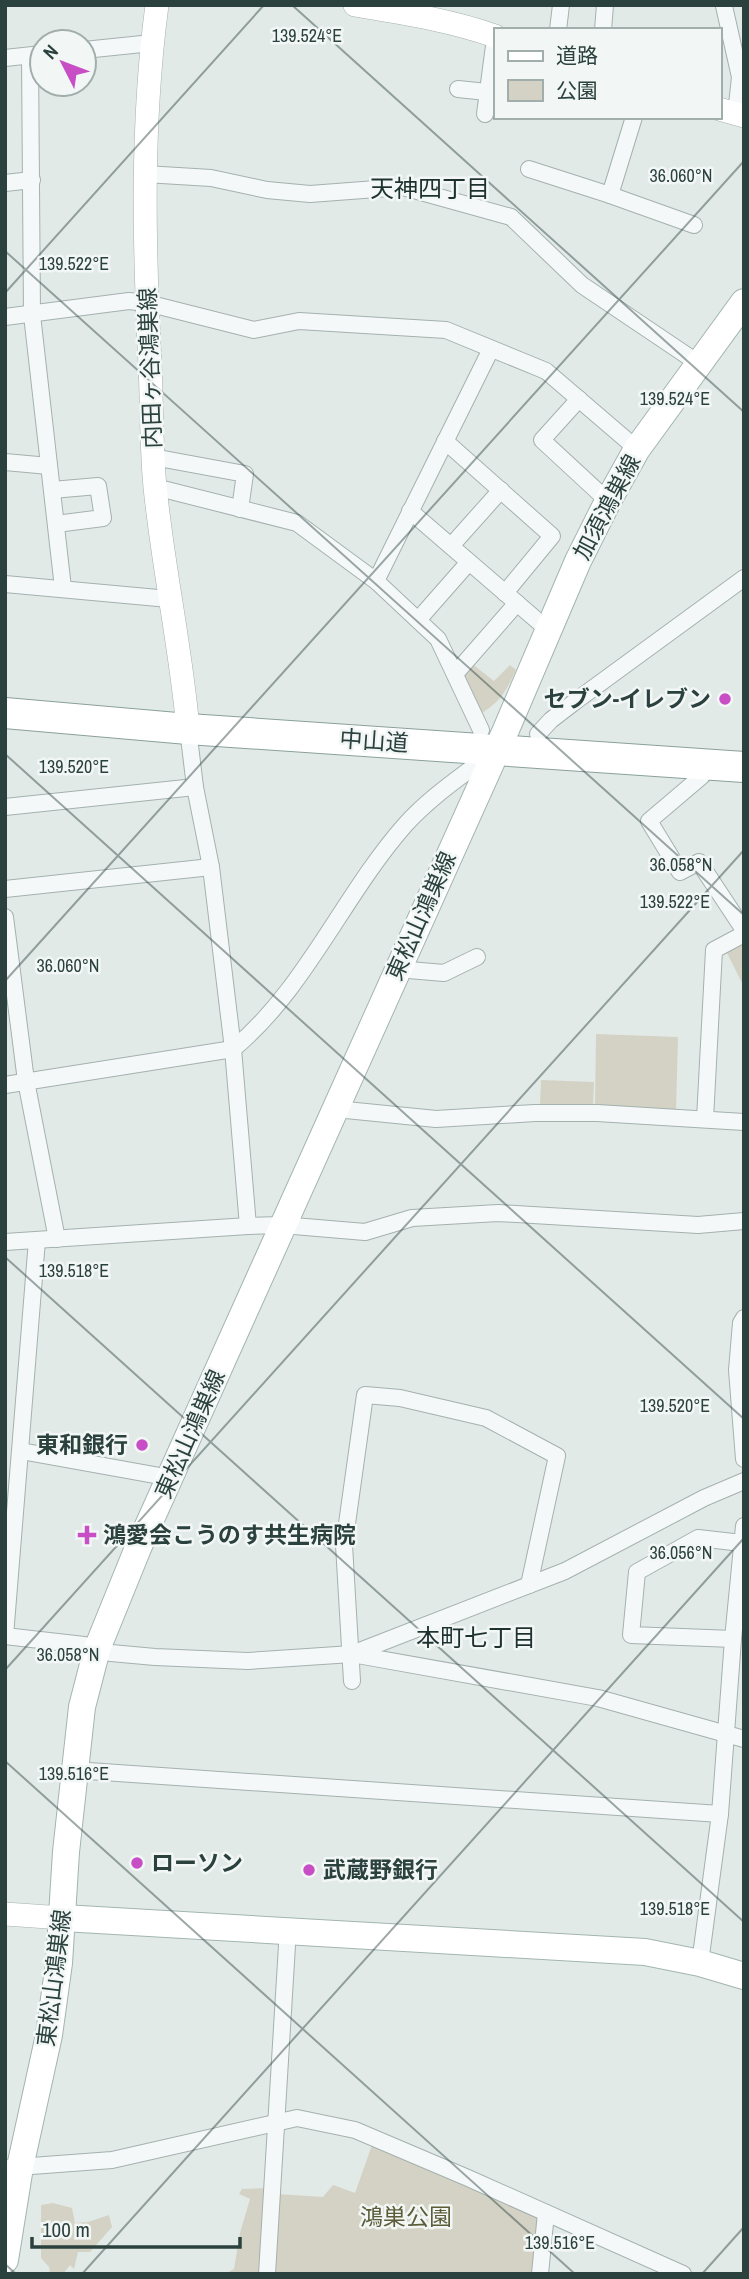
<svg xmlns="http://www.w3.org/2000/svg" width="749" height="2279" font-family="'Archivo Narrow','Noto Sans JP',sans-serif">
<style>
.green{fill:#d3d2c4}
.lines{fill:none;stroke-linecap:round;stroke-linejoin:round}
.street-casing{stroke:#a4b1ae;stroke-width:18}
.secondary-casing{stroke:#a4b1ae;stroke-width:24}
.primary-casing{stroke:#a2b5b1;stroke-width:28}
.highway-casing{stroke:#8aa09b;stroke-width:32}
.street{stroke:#f5f8f8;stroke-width:16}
.secondary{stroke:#fff;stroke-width:23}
.primary{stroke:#fff;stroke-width:26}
.highway{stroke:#fff;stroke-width:30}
.ticks{fill:none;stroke:#2b413d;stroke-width:2;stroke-opacity:0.45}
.poi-dot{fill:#c84ec6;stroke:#f2f7f6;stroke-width:2.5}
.labels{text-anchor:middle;stroke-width:5;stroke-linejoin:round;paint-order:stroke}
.street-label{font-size:23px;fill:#2b413d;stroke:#f2f7f6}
.poi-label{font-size:23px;font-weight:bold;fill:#2b413d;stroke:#f2f7f6;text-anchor:start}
.park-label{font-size:23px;fill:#5c5c39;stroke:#f2f7f6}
.neighbourhood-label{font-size:24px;fill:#1d322f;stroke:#f2f7f6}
.ticks-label{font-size:18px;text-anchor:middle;fill:#2b413d;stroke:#f2f7f6;stroke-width:5;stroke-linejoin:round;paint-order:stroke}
</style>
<rect width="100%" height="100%" fill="#e2eae8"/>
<g class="green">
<path d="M471,663l23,18 16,-16 6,5c-11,23 -15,31 -37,45l-18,-40z"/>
<path d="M744,939v48l-19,-38z"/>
<path d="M596,1034l82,3 -2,75 -81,-5z"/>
<path d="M541,1080l53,2 -1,25 -53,-2z"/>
<path d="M372,2145l165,69 3,19 -4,41h-265l6,-80 46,3 10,-12 22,8z"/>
<path d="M268,2188l-6,86h-37l9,-5 6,-36 10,-34 -11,-5 3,-5z"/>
<path d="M53,2203l19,5 3,15 13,-1 21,-7 3,12 -22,25h-12l-4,17 -4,-4 -7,9h-13l-1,-7 -8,-9v-53z"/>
</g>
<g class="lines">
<defs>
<g id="street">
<path d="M724,6l16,71 -4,37"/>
<path d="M558,30l3,-25"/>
<path d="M603,30l2,-25"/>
<path d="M84,50l68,-7"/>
<path d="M30,56l2,259 31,273"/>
<path d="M5,58l37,-4"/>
<path d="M458,89l29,3"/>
<path d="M485,114l10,-76"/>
<path d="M634,117l-24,78 84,30"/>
<path d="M529,169l81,26"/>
<path d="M145,174l66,4 56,12 43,4 93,-7 108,30 71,68 116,78"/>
<path d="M5,183l27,-3"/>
<path d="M5,317l124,-16 18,2 107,27 45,-9 147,9 100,41 91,78"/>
<path d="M579,399l-37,41 66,61"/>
<path d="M445,441l107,95 -47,57"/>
<path d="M153,457l92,17 -5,35"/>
<path d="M5,462l44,4"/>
<path d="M155,487l142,36 79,58 62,58 43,91"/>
<path d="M52,490l46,-4 5,32 -47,6"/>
<path d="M410,511l137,118"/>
<path d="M451,546l50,-56"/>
<path d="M376,581l115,-232"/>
<path d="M5,584l164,15"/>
<path d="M418,620l51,-58"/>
<path d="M455,674l62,-71"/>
<path d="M188,729l7,58 16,80 22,182 15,177"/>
<path d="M538,734l13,-14 26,-20 167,-122"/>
<path d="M702,764v12l-53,45 31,51 19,-10 45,68"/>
<path d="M5,807l190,-20"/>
<path d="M5,889l206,-22"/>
<path d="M5,917l21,164 31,158"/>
<path d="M397,969l47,4 33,-16"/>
<path d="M5,1085l228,-36c72,-59 111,-155 172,-224 25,-28 57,-49 87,-72"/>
<path d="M336,1109l100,10 99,-6h62l147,9"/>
<path d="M705,1119l9,-169 30,-16"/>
<path d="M5,1242l243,-16 34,-1 83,7 47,-14 86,-5 200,12 46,-4"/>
<path d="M744,1318l-3,5 -4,47 7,89"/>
<path d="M21,1451l150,27"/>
<path d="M5,1636l79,9 27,8 44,4 93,4 104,-7 246,44 146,41"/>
<path d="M5,1636l32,-396"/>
<path d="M733,1639l-102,-4 6,-63 61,-34 44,5"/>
<path d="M352,1654l213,-83 139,-73 40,-17"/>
<path d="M352,1681l-8,-136 21,-150 35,3 86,20 71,38 -28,129"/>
<path d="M74,1770l646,44"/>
<path d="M700,1963l20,-149 13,-175 11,-113"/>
<path d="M5,2168l107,-8 185,-42 58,12 113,48 215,96"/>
<path d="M267,2274l21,-345"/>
<path d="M540,2274l6,-61"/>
</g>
<g id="secondary">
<path d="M157,5c-16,119 -13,241 -7,360 2,41 1,82 5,122 8,81 26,161 33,242"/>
<path d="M355,5c48,8 94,15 140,31"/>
<path d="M719,109l25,7"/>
<path d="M5,1914l58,4"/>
</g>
<g id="primary">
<path d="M63,1918l582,34 55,11 44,13"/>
<path d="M5,2260l15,-93 29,-132 10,-72 7,-111 16,-145 15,-58 41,-101 367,-816 73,-171 30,-60 29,-52 107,-147"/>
</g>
<path id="highway" d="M5,713l183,16 556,38"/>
</defs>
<use href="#street" class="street-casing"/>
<use href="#secondary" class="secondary-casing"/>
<use href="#primary" class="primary-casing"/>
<use href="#highway" class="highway-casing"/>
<use href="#street" class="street"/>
<use href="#secondary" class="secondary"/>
<use href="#primary" class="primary"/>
<use href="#highway" class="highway"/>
</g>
<path class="ticks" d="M292,5l452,407M5,251l739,664M5,293l259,-288M5,754l739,665M5,981l739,-820M5,1257l739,665M5,1670l739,-820M5,1761l570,513M5,2264l11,10M82,2274l662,-736M702,2274l42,-47"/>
<g class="poi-dot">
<circle cx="725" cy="699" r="7"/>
<circle cx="142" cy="1445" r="7"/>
<path d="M83.5 1524.5h7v7h7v7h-7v7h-7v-7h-7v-7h7z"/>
<circle cx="137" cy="1863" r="7"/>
<circle cx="309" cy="1870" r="7"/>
</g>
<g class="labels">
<g class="street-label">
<text transform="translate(150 368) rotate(-92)" y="8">内田ヶ谷鴻巣線</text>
<text transform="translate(607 507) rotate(-62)" y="8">加須鴻巣線</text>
<text transform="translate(374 741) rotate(4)" y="8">中山道</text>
<text transform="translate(421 916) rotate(-66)" y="8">東松山鴻巣線</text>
<text transform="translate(190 1434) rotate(-66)" y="8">東松山鴻巣線</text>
<text transform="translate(54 1978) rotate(-83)" y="8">東松山鴻巣線</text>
</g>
<g class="poi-label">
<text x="711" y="707" text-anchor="end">セブン-イレブン</text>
<text x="128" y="1453" text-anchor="end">東和銀行</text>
<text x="103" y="1543">鴻愛会こうのす共生病院</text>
<text x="151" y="1871">ローソン</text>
<text x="323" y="1878">武蔵野銀行</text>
</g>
<g class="park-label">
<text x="406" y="2225">鴻巣公園</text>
</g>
<g class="neighbourhood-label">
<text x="430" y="197">天神四丁目</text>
<text x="476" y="1646">本町七丁目</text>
</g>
</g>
<g class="ticks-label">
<text x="307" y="42">139.524°E</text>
<text x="681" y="182">36.060°N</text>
<text x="74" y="270">139.522°E</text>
<text x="675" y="405">139.524°E</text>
<text x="74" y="773">139.520°E</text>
<text x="681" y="871">36.058°N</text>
<text x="675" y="908">139.522°E</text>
<text x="68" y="972">36.060°N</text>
<text x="74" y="1277">139.518°E</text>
<text x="675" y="1412">139.520°E</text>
<text x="681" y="1559">36.056°N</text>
<text x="68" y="1661">36.058°N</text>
<text x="74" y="1780">139.516°E</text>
<text x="675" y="1915">139.518°E</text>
<text x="560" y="2249">139.516°E</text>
</g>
<rect width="749" height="2279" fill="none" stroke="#2b413d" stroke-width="14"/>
<rect x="494" y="28" width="228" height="91" fill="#f2f7f6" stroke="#a2aeac" stroke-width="2"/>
<rect x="508" y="51" width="35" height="10" fill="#ffffff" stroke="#a2aeac" stroke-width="2"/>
<text x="556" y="63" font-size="21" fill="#2b413d">道路</text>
<rect x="508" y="80" width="35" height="21" fill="#d3d2c4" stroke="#a2aeac" stroke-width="2"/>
<text x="556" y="98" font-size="21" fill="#2b413d">公園</text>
<g transform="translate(63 63) rotate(312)"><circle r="33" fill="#f2f7f6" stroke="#a2aeac" stroke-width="2"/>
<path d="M0-5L12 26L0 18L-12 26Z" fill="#c84ec6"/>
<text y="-10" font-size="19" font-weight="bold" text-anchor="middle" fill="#2b413d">N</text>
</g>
<path d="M32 2237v10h208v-10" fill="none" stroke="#2b413d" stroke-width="3.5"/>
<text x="42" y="2237" font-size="21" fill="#2b413d" stroke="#f2f7f6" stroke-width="5" paint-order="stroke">100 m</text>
</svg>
